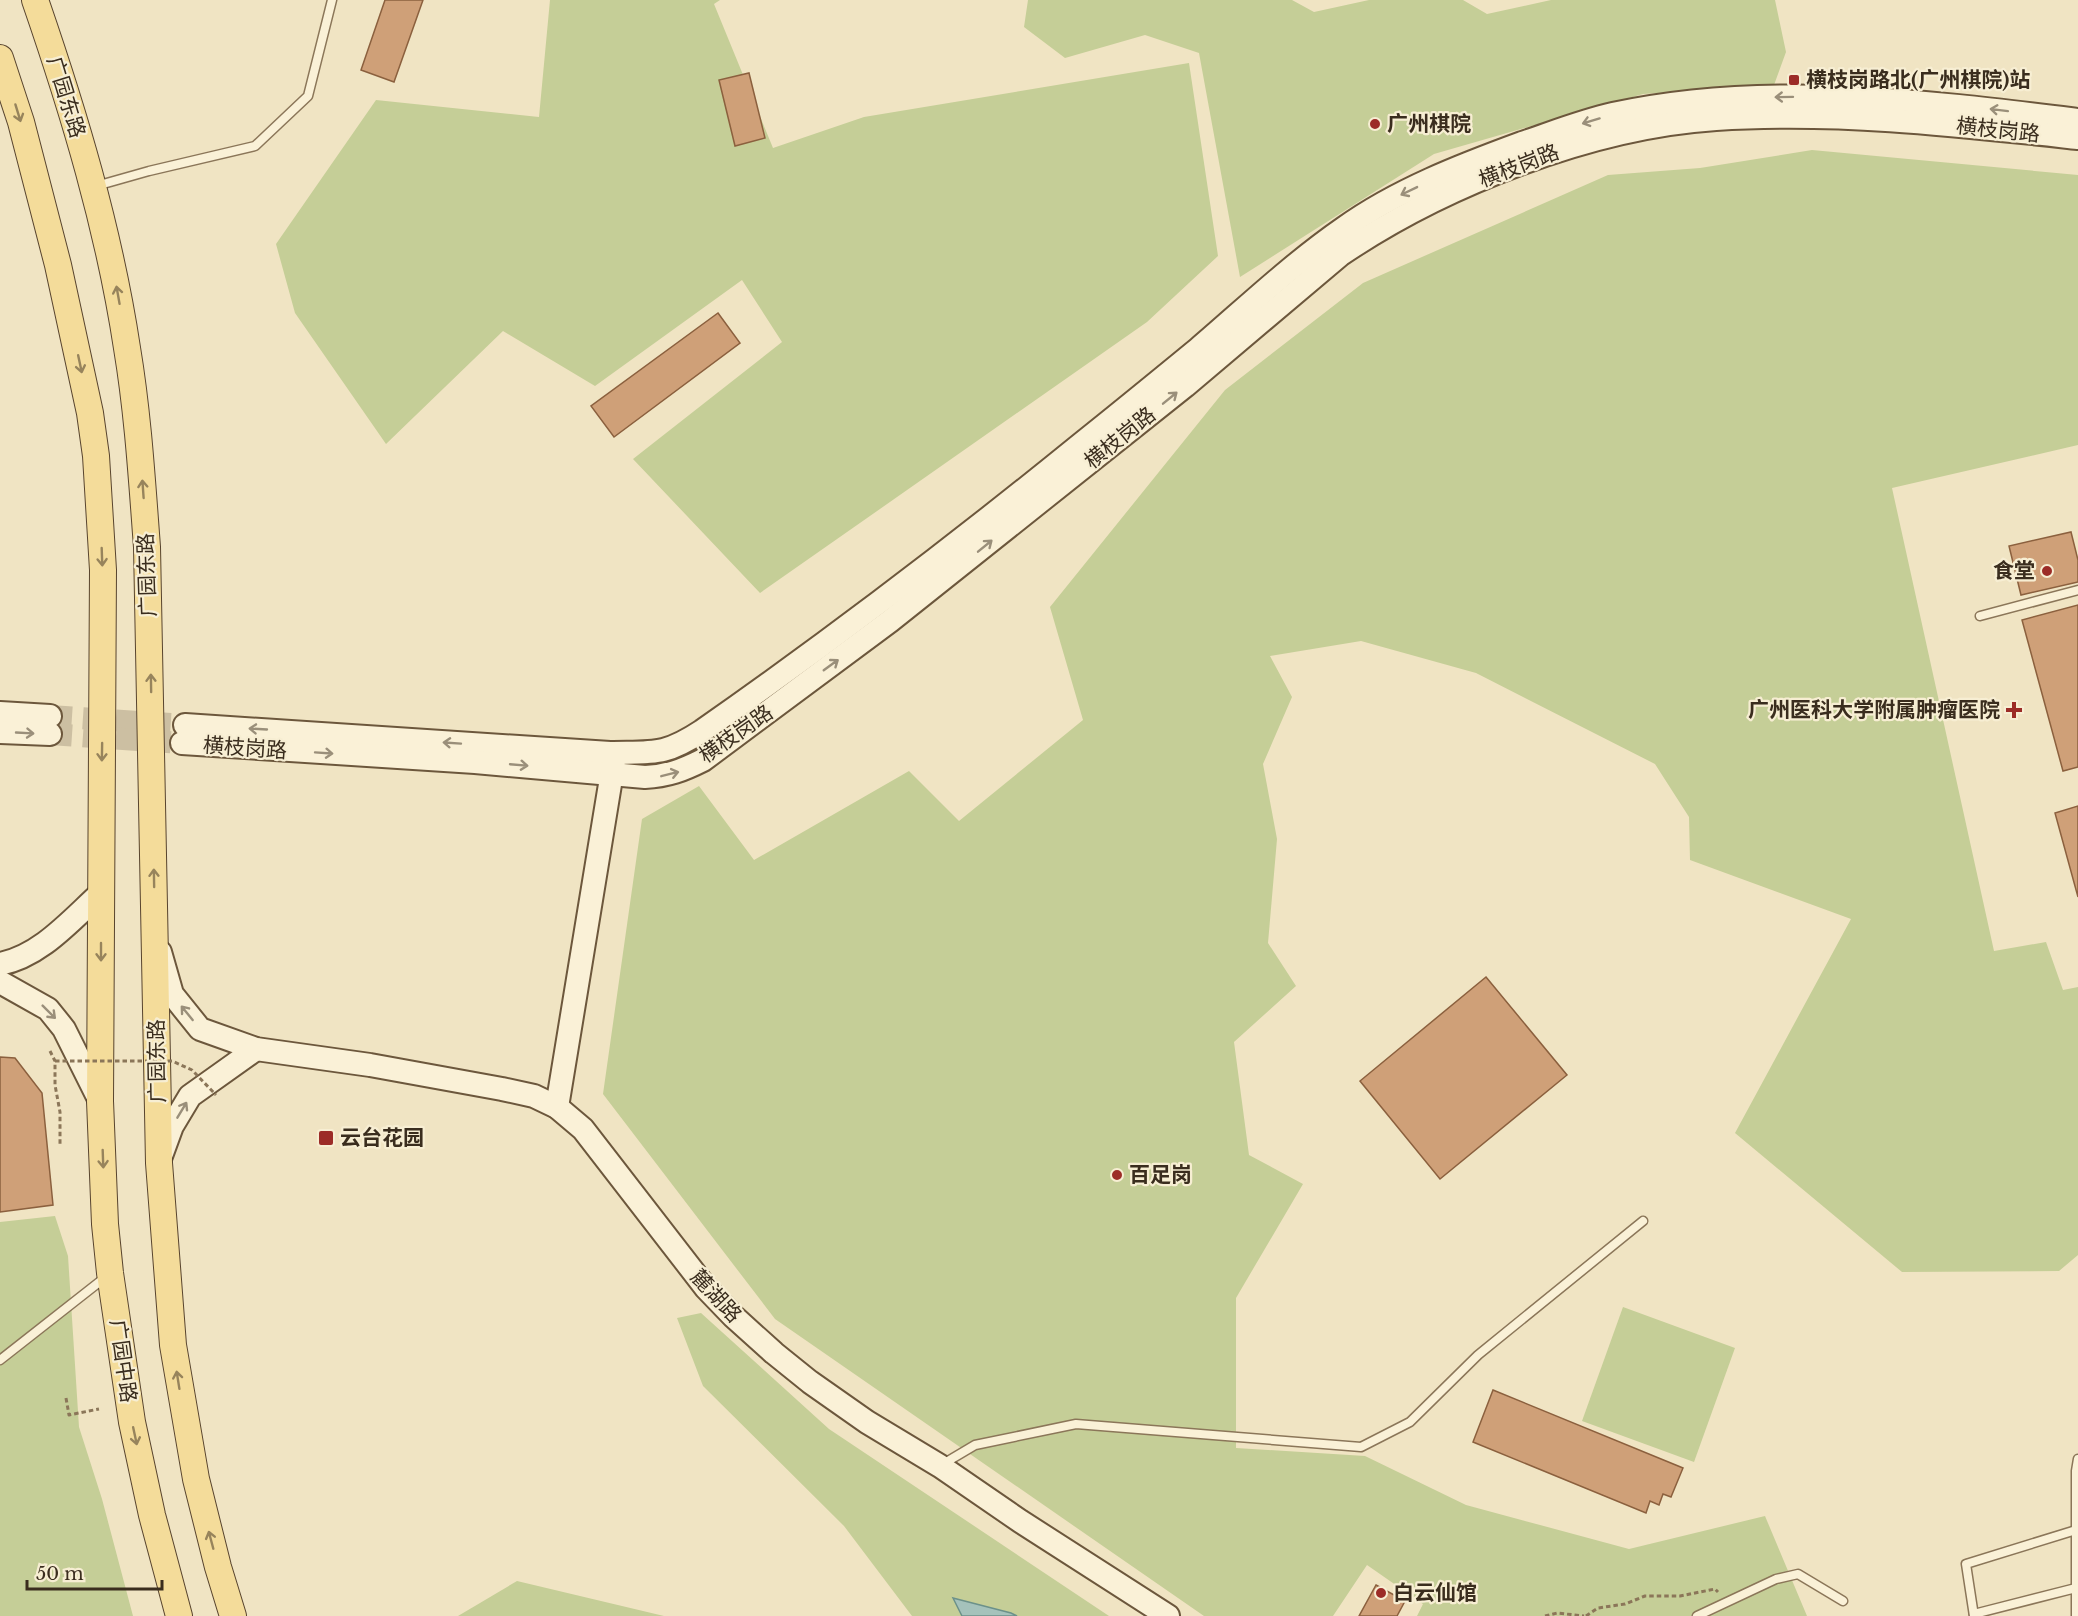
<svg xmlns="http://www.w3.org/2000/svg" width="2078" height="1616" font-family="'Libre Baskerville','Noto Sans SC',serif">
<style>
.green{fill:#c5ce97}
.water{fill:#a5c2bb;stroke:#6c918a;stroke-width:1.5}
.building{fill:#cfa078;stroke:#8b603e;stroke-width:1.5}
.lines{fill:none;stroke-linecap:round;stroke-linejoin:round}
.secondary-tunnel{stroke:#ccbfa2;stroke-width:22;stroke-dasharray:22 11;stroke-linecap:butt}
.service-casing{stroke:#8b7659;stroke-width:11}
.secondary-casing{stroke:#6c573c;stroke-width:26}
.primary-casing{stroke:#58442e;stroke-width:28}
.path{stroke:#8b7659;stroke-width:3;stroke-dasharray:4.5 3;stroke-linecap:butt}
.service{stroke:#faf1d7;stroke-width:8}
.secondary{stroke:#faf1d7;stroke-width:22}
.primary{stroke:#f4dc9a;stroke-width:26}
.path-bridge{stroke:#8b7659;stroke-width:3;stroke-dasharray:4.5 3;stroke-linecap:butt}
.oneway{stroke:#9a8f7a}
.oneway2{stroke:#97845c}
.poi-dot{fill:#9c2c27;stroke:#f7eed3;stroke-width:2}
.labels{text-anchor:middle;stroke-width:4.5;stroke-linejoin:round;paint-order:stroke}
.poi-label{font-size:21px;font-weight:bold;fill:#3a2d1e;stroke:#f7eed3;text-anchor:start}
.street-label{font-size:21px;fill:#3a2d1e;stroke:#f7eed3}
</style>
<rect width="100%" height="100%" fill="#f0e4c3"/>
<g class="green">
<path d="M550,0h170l-6,4 59,144 91,-31 325,-54 29,193 -71,66 -387,271 -127,-134 149,-117 -40,-62 -147,106 -92,-55 -117,113 -91,-131 -19,-69 100,-144 163,17z"/>
<path d="M1028,0h264l22,12 55,-12h94l24,14 64,-14h224l11,52 -12,33 -131,9 -209,60 -194,123 -41,-224 -54,-18 -80,23 -41,-31z"/>
<path d="M1812,150l266,25v270l-186,43 102,463 52,-9 17,48 15,-3v268l-19,16 -157,1 -167,-139 116,-214 -161,-59 -1,-43 -34,-53 -179,-91 -115,-32 -91,15 22,41 -29,67 14,75 -9,104 28,43 -62,56 15,113 54,29 -67,114v150l129,8 101,49 163,44 136,-33 42,100h-390l6,-12 -56,-39 -34,51h-129l-429,-297 -172,-225 39,-275 57,-33 55,74 155,-89 50,50 124,-101 -33,-113 175,-217 138,-107 245,-108 92,-7z"/>
<path d="M55,1216l13,40 11,171 23,72 31,117h-133v-394z"/>
<path d="M1623,1307l112,41 -41,114 -112,-41z"/>
<path d="M701,1313l128,116 280,187h-197l-68,-90 -141,-140 -26,-68z"/>
<path d="M517,1581l147,35h-206z"/>
</g>
<path class="water" d="M953,1598l58,15 6,3h-55z"/>
<g class="building">
<path d="M385,0h38l-29,82 -33,-12z"/>
<path d="M749,73l16,65 -30,8 -16,-66z"/>
<path d="M718,313l22,30 -126,94 -23,-31z"/>
<path d="M2071,532l7,28v22l-57,13 -12,-49z"/>
<path d="M2078,605v162l-15,4 -41,-151z"/>
<path d="M2078,806v91l-23,-84z"/>
<path d="M1486,977l81,98 -127,104 -80,-98z"/>
<path d="M0,1057l15,1 27,35 11,112 -53,7z"/>
<path d="M1493,1390l190,78 -12,29 -8,-3 -4,11 -9,-4 -4,12 -173,-71z"/>
<path d="M1376,1585l29,16 -8,15h-38z"/>
</g>
<g class="lines">
<g class="secondary-tunnel">
<path d="M50,716l135,9"/>
<path d="M50,734l132,9"/>
</g>
<defs>
<g id="service">
<path d="M96,186l53,-15 106,-25 53,-50 24,-96"/>
<path d="M1980,616l98,-26"/>
<path d="M0,1360l107,-84"/>
<path d="M943,1464l32,-19 101,-21 285,23 49,-25 68,-67 165,-134"/>
<path d="M1974,1614l102,-26"/>
<path d="M1697,1616l79,-37 22,-5 45,27"/>
<path d="M1974,1616l-8,-52 110,-34"/>
<path d="M2076,1616v-145l2,-12"/>
</g>
<g id="secondary">
<path d="M0,713l50,3"/>
<path d="M185,725l425,28c44,-1 54,3 92,-22 130,-91 256,-187 379,-287 39,-31 78,-63 117,-95 48,-41 94,-85 146,-121 53,-38 118,-63 178,-85 30,-10 60,-22 91,-29 153,-33 311,-13 465,6"/>
<path d="M0,732l50,2"/>
<path d="M182,743l293,19 170,15c23,-1 38,-7 58,-17l187,-139 295,-235 155,-131c103,-70 252,-128 376,-136 121,-8 242,6 362,19"/>
<path d="M160,952l12,42 28,35 56,20 114,16 132,24 32,7 23,11 26,22 123,159 27,28 41,37 36,29 57,40 73,44 80,55 148,95"/>
<path d="M0,964c41,-8 71,-44 101,-71"/>
<path d="M0,982l48,27 16,20 36,72"/>
<path d="M557,1107l57,-347"/>
<path d="M161,1156l11,-30 18,-30 66,-47"/>
</g>
<g id="primary">
<path d="M35,0c39,113 74,229 92,348 11,66 15,133 20,199l12,616 14,182 23,134 22,88 15,49"/>
<path d="M0,58l21,64 37,143 32,148 6,43 7,114 -3,531 5,123 5,49 22,149 20,93 27,101"/>
</g>
</defs>
<use href="#service" class="service-casing"/>
<use href="#secondary" class="secondary-casing"/>
<use href="#primary" class="primary-casing"/>
<g class="path">
<path d="M50,1051l5,10v24l5,27v33"/>
<path d="M66,1398l3,17 30,-6"/>
<path d="M1545,1616l12,-3 27,3"/>
<path d="M1586,1616l12,-8 27,-4 20,-8h35l35,-7 3,3"/>
</g>
<use href="#service" class="service"/>
<use href="#secondary" class="secondary"/>
<use href="#primary" class="primary"/>
<path class="path-bridge" d="M55,1061h117l20,9 24,25"/>
</g>
<defs><path id="oneway-shaft" d="M-6 0H5M1.5-3L5.5 0L1.5 3" fill="none" stroke-width="1.6" stroke-linecap="round" stroke-linejoin="round" transform="scale(1.5)"/></defs>
<g class="oneway">
<use href="#oneway-shaft" transform="translate(1784 97) rotate(179)"/>
<use href="#oneway-shaft" transform="translate(1999 110) rotate(-173)"/>
<use href="#oneway-shaft" transform="translate(1591 121) rotate(163)"/>
<use href="#oneway-shaft" transform="translate(1409 191) rotate(154)"/>
<use href="#oneway-shaft" transform="translate(1170 398) rotate(-39)"/>
<use href="#oneway-shaft" transform="translate(985 546) rotate(-39)"/>
<use href="#oneway-shaft" transform="translate(831 665) rotate(-36)"/>
<use href="#oneway-shaft" transform="translate(258 729) rotate(-177)"/>
<use href="#oneway-shaft" transform="translate(25 733) rotate(3)"/>
<use href="#oneway-shaft" transform="translate(452 743) rotate(-176)"/>
<use href="#oneway-shaft" transform="translate(324 753) rotate(4)"/>
<use href="#oneway-shaft" transform="translate(519 765) rotate(5)"/>
<use href="#oneway-shaft" transform="translate(670 774) rotate(-14)"/>
<use href="#oneway-shaft" transform="translate(49 1012) rotate(45)"/>
<use href="#oneway-shaft" transform="translate(187 1013) rotate(-129)"/>
<use href="#oneway-shaft" transform="translate(182 1110) rotate(-59)"/>
</g>
<g class="oneway2">
<use href="#oneway-shaft" transform="translate(18 113) rotate(73)"/>
<use href="#oneway-shaft" transform="translate(118 295) rotate(-100)"/>
<use href="#oneway-shaft" transform="translate(80 364) rotate(78)"/>
<use href="#oneway-shaft" transform="translate(143 489) rotate(-94)"/>
<use href="#oneway-shaft" transform="translate(102 557) rotate(88)"/>
<use href="#oneway-shaft" transform="translate(151 683) rotate(-91)"/>
<use href="#oneway-shaft" transform="translate(102 752) rotate(91)"/>
<use href="#oneway-shaft" transform="translate(154 878) rotate(-91)"/>
<use href="#oneway-shaft" transform="translate(101 952) rotate(90)"/>
<use href="#oneway-shaft" transform="translate(103 1159) rotate(88)"/>
<use href="#oneway-shaft" transform="translate(178 1380) rotate(-99)"/>
<use href="#oneway-shaft" transform="translate(135 1436) rotate(78)"/>
<use href="#oneway-shaft" transform="translate(211 1540) rotate(-105)"/>
</g>
<g class="poi-dot">
<rect x="1788" y="74" width="12" height="12" rx="3"/>
<circle cx="1375" cy="124" r="6"/>
<circle cx="2047" cy="571" r="6"/>
<path d="M2011 701h6v6h6v6h-6v6h-6v-6h-6v-6h6z"/>
<rect x="318" y="1130" width="16" height="16" rx="3"/>
<circle cx="1117" cy="1175" r="6"/>
<circle cx="1381" cy="1593" r="6"/>
</g>
<g class="labels">
<g class="poi-label">
<text x="1806" y="87">横枝岗路北(广州棋院)站</text>
<text x="1387" y="131">广州棋院</text>
<text x="2035" y="578" text-anchor="end">食堂</text>
<text x="2000" y="717" text-anchor="end">广州医科大学附属肿瘤医院</text>
<text x="340" y="1145">云台花园</text>
<text x="1129" y="1182">百足岗</text>
<text x="1393" y="1600">白云仙馆</text>
</g>
<g class="street-label">
<text transform="translate(66 97) rotate(73)" y="7">广园东路</text>
<text transform="translate(1998 130) rotate(6)" y="7">横枝岗路</text>
<text transform="translate(1519 166) rotate(-21)" y="7">横枝岗路</text>
<text transform="translate(1120 438) rotate(-39)" y="7">横枝岗路</text>
<text transform="translate(147 575) rotate(-92)" y="7">广园东路</text>
<text transform="translate(736 734) rotate(-35)" y="7">横枝岗路</text>
<text transform="translate(245 748) rotate(4)" y="7">横枝岗路</text>
<text transform="translate(157 1061) rotate(-91)" y="7">广园东路</text>
<text transform="translate(716 1296) rotate(47)" y="7">麓湖路</text>
<text transform="translate(123 1361) rotate(82)" y="7">广园中路</text>
</g>
</g>
<path d="M27 1580v9h135v-9" fill="none" stroke="#3a2d1e" stroke-width="3"/>
<text x="36" y="1580" font-size="18" fill="#3a2d1e" stroke="#f7eed3" stroke-width="4.5" paint-order="stroke">50 m</text>
</svg>
